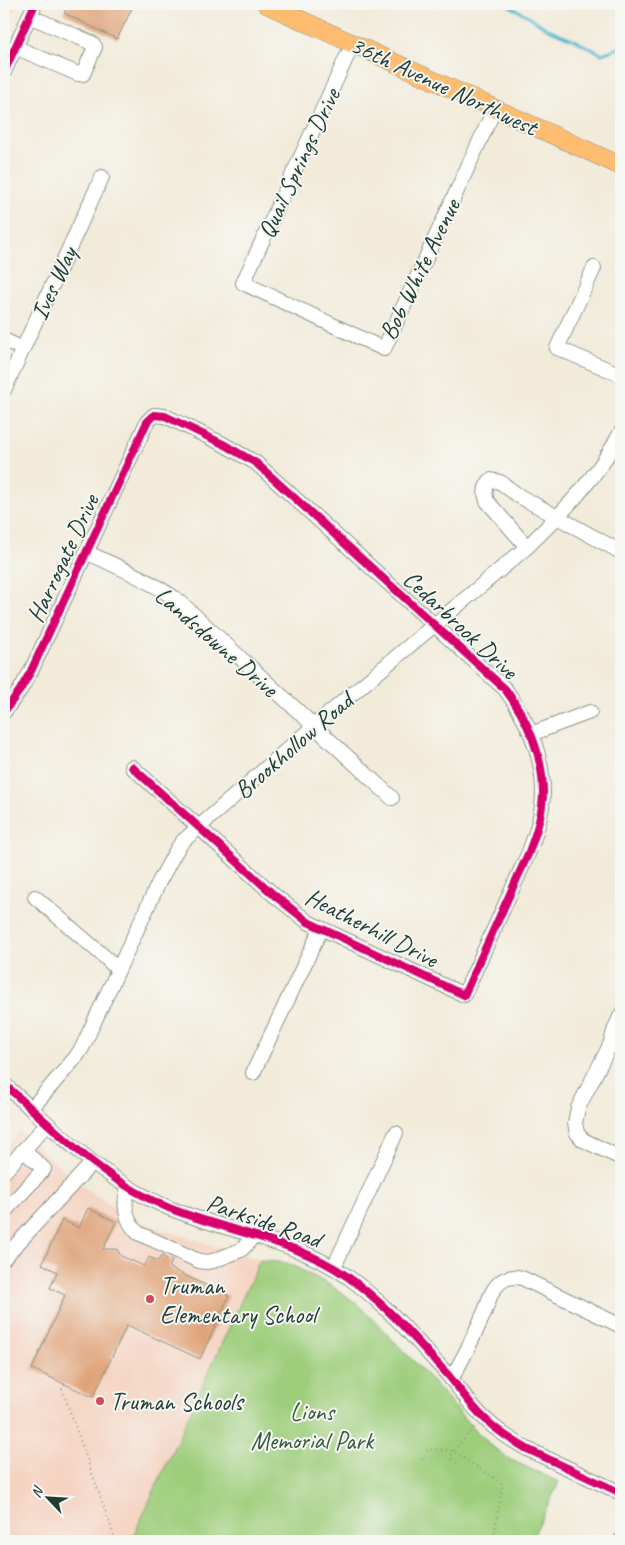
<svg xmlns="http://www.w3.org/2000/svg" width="625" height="1545" font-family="Caveat,sans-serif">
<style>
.built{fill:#f5d3c1}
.green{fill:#9ece7c;stroke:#5e8658}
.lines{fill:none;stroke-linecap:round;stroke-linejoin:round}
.stream{stroke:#4db9c9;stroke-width:3}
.building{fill:#dfa076}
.minor-casing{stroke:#889487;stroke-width:16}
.major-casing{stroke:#889487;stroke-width:19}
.path{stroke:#889487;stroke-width:2;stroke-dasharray:1 4;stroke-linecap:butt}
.minor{stroke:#fff;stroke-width:14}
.major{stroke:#febc70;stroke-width:18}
.cycleway-casing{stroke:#f6f6f2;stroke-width:11}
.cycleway{stroke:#d6006c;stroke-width:8}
.poi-dot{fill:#d1495b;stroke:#f6f6f2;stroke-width:2}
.labels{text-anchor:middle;stroke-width:4;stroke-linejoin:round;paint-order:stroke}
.street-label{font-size:25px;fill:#1f3d34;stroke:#f6f6f2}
.poi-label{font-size:25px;fill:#1f3d34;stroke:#f6f6f2;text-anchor:start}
.park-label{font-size:25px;fill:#385a42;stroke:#f6f6f2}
</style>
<rect width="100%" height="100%" fill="#f6f6f2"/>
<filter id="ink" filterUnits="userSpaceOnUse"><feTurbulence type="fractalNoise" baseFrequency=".02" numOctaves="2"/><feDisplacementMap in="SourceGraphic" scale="10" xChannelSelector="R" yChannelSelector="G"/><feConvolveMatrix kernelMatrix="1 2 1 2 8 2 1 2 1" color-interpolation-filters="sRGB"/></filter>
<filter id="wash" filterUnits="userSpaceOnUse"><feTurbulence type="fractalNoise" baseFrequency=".0096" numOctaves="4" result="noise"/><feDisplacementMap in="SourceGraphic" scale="20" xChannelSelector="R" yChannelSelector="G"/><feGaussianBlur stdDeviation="1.12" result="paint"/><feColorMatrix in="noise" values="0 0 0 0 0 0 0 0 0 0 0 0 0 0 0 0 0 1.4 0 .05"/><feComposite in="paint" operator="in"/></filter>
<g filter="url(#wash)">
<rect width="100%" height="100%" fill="#f2ebda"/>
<g class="built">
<path d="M4,4h13l-13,29z"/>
<path d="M20,1131l62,55 32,22 27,14 19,7 100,31 -129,281h-127v-392z"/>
</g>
<path class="green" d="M260,1260l28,3 44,23 27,19 66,68 44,51 24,23 18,13 48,22 -28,59h-400z"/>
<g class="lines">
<path class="stream" d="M506,4l24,13 16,11 26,11 30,15 19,-7"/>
</g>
<g id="blocks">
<g class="building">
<path d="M68,4h66l-17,35 -53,-26z"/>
<path d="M88,1208l28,14 -13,27h14l4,7 23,10 5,-9 9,4 3,-5 11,5 -3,7 60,28 -29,63 -73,-34 -34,72 -61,-28 33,-74 -15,-7 7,-16 -15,-8 20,-44 17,8z"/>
</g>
</g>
</g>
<g filter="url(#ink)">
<use href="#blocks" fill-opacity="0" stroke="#889487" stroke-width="1"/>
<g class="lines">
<defs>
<g id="minor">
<path d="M353,43l-110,240 141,66 111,-241"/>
<path d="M15,47l63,27h5l12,-27 -3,-4 -63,-27"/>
<path d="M4,72l31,-68"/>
<path d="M594,268l-37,80 64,27"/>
<path d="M4,340l19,9"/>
<path d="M4,390l98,-213"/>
<path d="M527,547l-40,-46c-3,-8 -2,-15 4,-21l9,2 19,14 102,56"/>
<path d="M86,552c33,15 65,29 94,50l212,196"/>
<path d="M4,712l16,-22 11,-19 116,-249 7,-7 11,1 58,28 33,19 249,226c22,29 38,66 38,103 0,21 -7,41 -14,60l-65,143 -156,-73 -34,-27 -142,-128"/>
<path d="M531,734l59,-22"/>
<path d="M35,897l71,61 12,12"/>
<path d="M621,1015l-6,13 -5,17 -32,63 -3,15 2,10 6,7 38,18"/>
<path d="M253,1073l68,-144"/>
<path d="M4,1084c52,46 99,97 165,124 59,24 127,32 179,69 38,27 69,64 100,98 12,14 23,31 36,43 13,13 28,22 43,31l94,44"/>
<path d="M31,1109l45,-52 6,-9 77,-166 18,-33 6,-8 131,-115 213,-179c37,-36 70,-69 94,-115"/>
<path d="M4,1172l43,-48"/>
<path d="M128,1188c-5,15 -3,33 10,45l61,28 7,1 7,-1 28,-11 7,-7 4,-7"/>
<path d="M4,1212l40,-43 -21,-19"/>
<path d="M4,1258l88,-95"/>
<path d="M334,1267l62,-134"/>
<path d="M451,1379c13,-21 23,-43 33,-66 4,-8 5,-18 11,-25 6,-9 16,-13 27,-10l99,48"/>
<path d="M621,1541v-1"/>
</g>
<path id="major" d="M266,4l355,162"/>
</defs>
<use href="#minor" class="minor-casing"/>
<use href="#major" class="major-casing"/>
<g class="path">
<path d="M64,1384l-2,5 54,152"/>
<path d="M422,1460l7,-11 24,2 50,33 -10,57"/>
<path d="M456,1463l-5,-5 2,-7 22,-24"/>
</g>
<use href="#minor" class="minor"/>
<use href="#major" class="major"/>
<defs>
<g id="cycleway">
<path d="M4,72l31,-68"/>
<path d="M4,712l16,-22 11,-19 116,-249 7,-7 11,1 58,28 33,19 249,226c22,29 38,66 38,103 0,21 -7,41 -14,60l-65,143 -156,-73 -34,-27 -142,-128"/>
<path d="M4,1084c52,46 99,97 165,124 59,24 127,32 179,69 38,27 69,64 100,98 12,14 23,31 36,43 13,13 28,22 43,31l94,44"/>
</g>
</defs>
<use href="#cycleway" class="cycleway-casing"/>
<use href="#cycleway" class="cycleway"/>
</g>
</g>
<g class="poi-dot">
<circle cx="150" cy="1299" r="5"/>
<circle cx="100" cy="1401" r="5"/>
</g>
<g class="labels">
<g class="street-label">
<text transform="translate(444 85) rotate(25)" y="9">36th Avenue Northwest</text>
<text transform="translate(298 163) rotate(-65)" y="9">Quail Springs Drive</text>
<text transform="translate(419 269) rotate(-64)" y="9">Bob White Avenue</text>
<text transform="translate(53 283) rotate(-65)" y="9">Ives Way</text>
<text transform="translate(62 558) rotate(-65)" y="9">Harrogate Drive</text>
<text transform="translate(461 624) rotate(43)" y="9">Cedarbrook Drive</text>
<text transform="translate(217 641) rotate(41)" y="9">Landsdowne Drive</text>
<text transform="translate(293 745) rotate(-41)" y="9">Brookhollow Road</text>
<text transform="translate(372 927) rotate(27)" y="9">Heatherhill Drive</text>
<text transform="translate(264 1220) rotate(19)" y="9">Parkside Road</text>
</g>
<g class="poi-label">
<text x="160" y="1294">Truman<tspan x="160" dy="29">Elementary School</tspan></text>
<text x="110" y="1410">Truman Schools</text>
</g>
<g class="park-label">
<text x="312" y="1420">Lions<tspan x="312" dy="29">Memorial Park</tspan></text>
</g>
</g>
<rect width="625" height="1545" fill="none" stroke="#f6f6f2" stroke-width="20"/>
<g transform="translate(48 1498) rotate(295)" stroke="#f6f6f2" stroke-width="4" paint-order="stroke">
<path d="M0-4L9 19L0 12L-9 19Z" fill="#1f3d34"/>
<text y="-8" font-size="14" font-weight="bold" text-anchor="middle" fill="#1f3d34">N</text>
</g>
</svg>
